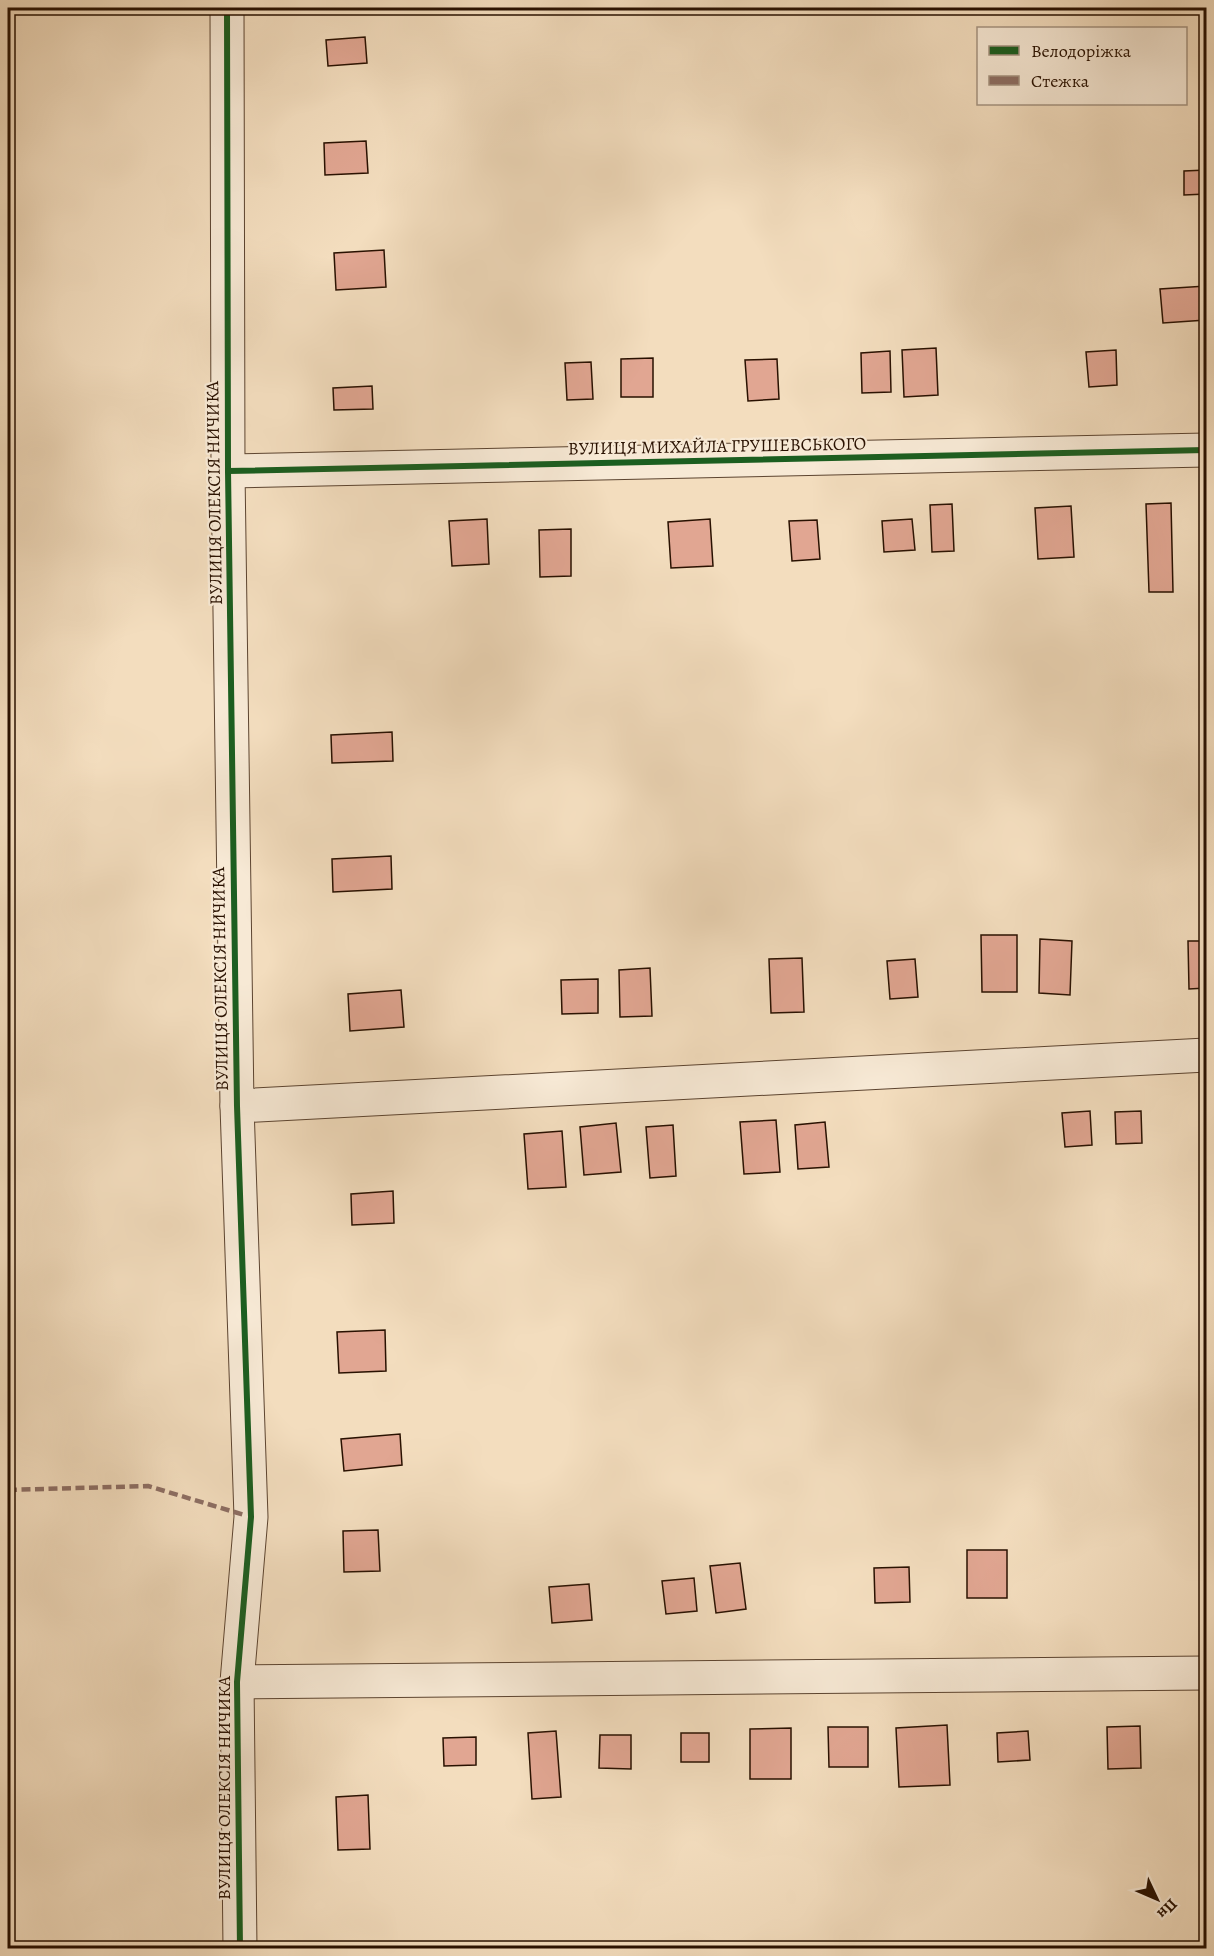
<svg xmlns="http://www.w3.org/2000/svg" width="1214" height="1956" font-family="Alegreya,serif">
<style>
.building{fill:#e1a692;stroke:#291101;stroke-width:1.5}
.lines{fill:none;stroke-linecap:round;stroke-linejoin:round}
.minor-casing{stroke:#5c4430;stroke-width:35}
.minor{stroke:#f7e9d5;stroke-width:33}
.quiet{stroke:#8d6e63;stroke-width:4.5;stroke-dasharray:9 4.5;stroke-linecap:butt}
.cycleway-casing{stroke:#f7e9d5;stroke-width:10}
.cycleway{stroke:#1b5e20;stroke-width:6}
.labels{text-anchor:middle;stroke-width:4.5;stroke-linejoin:round;paint-order:stroke}
.street-label{font-size:18px;fill:#291101;stroke:#f7e9d5}
</style>
<rect width="100%" height="100%" fill="#f3ddbe"/>
<filter id="stains"><feTurbulence type="fractalNoise" baseFrequency=".00333" numOctaves="4"/><feColorMatrix values="0 0 0 0 .2 0 0 0 0 .09 0 0 0 0 .02 0 0 0 .5 -.17"/></filter>
<radialGradient id="worn" r=".72"><stop offset=".6" stop-color="#630" stop-opacity="0"/><stop offset="1" stop-color="#630" stop-opacity=".3"/></radialGradient>
<g class="building">
<path d="M509,8h27l1,1 -28,2z"/>
<path d="M555,8h30v3l-29,2z"/>
<path d="M838,8h40v2l-40,2z"/>
<path d="M365,37l2,26 -39,3 -2,-26z"/>
<path d="M366,141l2,32 -43,2 -1,-32z"/>
<path d="M1206,170v24l-22,1v-24z"/>
<path d="M384,250l2,37 -50,3 -2,-37z"/>
<path d="M1206,286v34l-43,3 -3,-34z"/>
<path d="M936,348l2,47 -34,2 -2,-47z"/>
<path d="M1116,350l1,35 -28,2 -3,-35z"/>
<path d="M890,351l1,41 -29,1 -1,-40z"/>
<path d="M653,358v39h-32v-38z"/>
<path d="M777,359l2,40 -31,2 -3,-41z"/>
<path d="M591,362l2,37 -26,1 -2,-37z"/>
<path d="M372,386l1,23 -39,1 -1,-22z"/>
<path d="M1171,503l2,89h-24l-3,-88z"/>
<path d="M952,504l2,47 -22,1 -2,-47z"/>
<path d="M1071,506l3,51 -36,2 -3,-51z"/>
<path d="M487,519l2,45 -37,2 -3,-45z"/>
<path d="M710,519l3,47 -42,2 -3,-46z"/>
<path d="M912,519l3,31 -31,2 -2,-31z"/>
<path d="M817,520l3,39 -28,2 -3,-40z"/>
<path d="M571,529v47l-31,1 -1,-47z"/>
<path d="M392,732l1,29 -61,2 -1,-28z"/>
<path d="M391,856l1,33 -59,3 -1,-33z"/>
<path d="M981,935h36v57h-35z"/>
<path d="M1040,939l32,2 -2,54 -31,-2z"/>
<path d="M1188,941h18v47l-17,1z"/>
<path d="M802,958l2,54 -33,1 -2,-54z"/>
<path d="M915,959l3,38 -28,2 -3,-38z"/>
<path d="M650,968l2,48 -32,1 -1,-47z"/>
<path d="M598,979v34l-36,1 -1,-34z"/>
<path d="M401,990l3,37 -54,4 -2,-37z"/>
<path d="M1090,1111l2,34 -27,2 -3,-34z"/>
<path d="M1141,1111l1,32 -26,1 -1,-32z"/>
<path d="M776,1120l4,52 -36,2 -4,-52z"/>
<path d="M825,1122l4,45 -31,2 -3,-44z"/>
<path d="M616,1123l5,49 -37,3 -4,-48z"/>
<path d="M673,1125l3,51 -26,2 -4,-51z"/>
<path d="M562,1131l4,56 -38,2 -4,-55z"/>
<path d="M393,1191l1,32 -42,2 -1,-31z"/>
<path d="M385,1330l1,41 -47,2 -2,-41z"/>
<path d="M400,1434l2,31 -58,6 -3,-32z"/>
<path d="M1205,1437h1v39l-3,-1z"/>
<path d="M378,1530l2,41 -36,1 -1,-41z"/>
<rect x="967" y="1550" width="40" height="48"/>
<path d="M740,1563l6,46 -30,4 -6,-47z"/>
<path d="M909,1567l1,35 -35,1 -1,-35z"/>
<path d="M694,1578l3,33 -31,3 -4,-33z"/>
<path d="M589,1584l3,36 -40,3 -3,-36z"/>
<path d="M947,1725l3,60 -51,2 -3,-59z"/>
<path d="M1140,1726l1,42 -33,1 -1,-42z"/>
<path d="M828,1727h40v40h-39z"/>
<path d="M791,1728v51h-41v-50z"/>
<path d="M556,1731l5,66 -29,2 -4,-66z"/>
<path d="M1028,1731l2,29 -32,2 -1,-29z"/>
<rect x="681" y="1733" width="28" height="29"/>
<path d="M600,1735h31v34l-32,-1z"/>
<path d="M476,1737v28l-32,1 -1,-28z"/>
<path d="M368,1795l2,54 -32,1 -2,-53z"/>
</g>
<g class="lines">
<defs>
<g id="minor">
<path d="M227,8l1,463 9,635 14,411 -14,165 3,266"/>
<path d="M228,471l978,-21"/>
<path d="M237,1106l969,-51"/>
<path d="M237,1682l969,-9"/>
</g>
</defs>
<use href="#minor" class="minor-casing"/>
<use href="#minor" class="minor"/>
<path class="quiet" d="M8,1490l140,-4 103,31"/>
<defs>
<g id="cycleway">
<path d="M227,8l1,463 9,635 14,411 -14,165 3,266"/>
<path d="M228,471l978,-21"/>
</g>
</defs>
<use href="#cycleway" class="cycleway-casing"/>
<use href="#cycleway" class="cycleway"/>
</g>
<g class="labels">
<g class="street-label">
<text transform="translate(717 446) rotate(-1)" y="6">ВУЛИЦЯ МИХАЙЛА ГРУШЕВСЬКОГО</text>
<text transform="translate(214 493) rotate(-91)" y="6">ВУЛИЦЯ ОЛЕКСІЯ НИЧИКА</text>
<text transform="translate(220 979) rotate(-91)" y="6">ВУЛИЦЯ ОЛЕКСІЯ НИЧИКА</text>
<text transform="translate(224 1788) rotate(-90)" y="6">ВУЛИЦЯ ОЛЕКСІЯ НИЧИКА</text>
</g>
</g>
<rect width="1214" height="1956" fill="none" stroke="#f3ddbe" stroke-width="30"/>
<rect x="9" y="9" width="1196" height="1938" fill="none" stroke="#291101" stroke-width="3"/>
<rect x="15" y="15" width="1184" height="1926" fill="none" stroke="#291101" stroke-width="1.5"/>
<rect x="977" y="27" width="210" height="78" fill="#f7e9d5" stroke="#a59380" stroke-width="1.5"/>
<rect x="989" y="46" width="30" height="9" fill="#1b5e20" stroke="#a59380" stroke-width="1.5"/>
<text x="1031" y="57" font-size="18" fill="#291101">Велодоріжка</text>
<rect x="989" y="76" width="30" height="9" fill="#8d6e63" stroke="#a59380" stroke-width="1.5"/>
<text x="1031" y="87" font-size="18" fill="#291101">Стежка</text>
<g transform="translate(1157 1899) rotate(134)" stroke="#f7e9d5" stroke-width="4.5" paint-order="stroke">
<path d="M0-4.5L10 22L0 15L-10 22Z" fill="#291101"/>
<text y="-9" font-size="16" font-weight="bold" text-anchor="middle" fill="#291101">Пн</text>
</g>
<rect width="100%" height="100%" filter="url(#stains)"/>
<rect width="100%" height="100%" fill="url(#worn)"/>
</svg>
